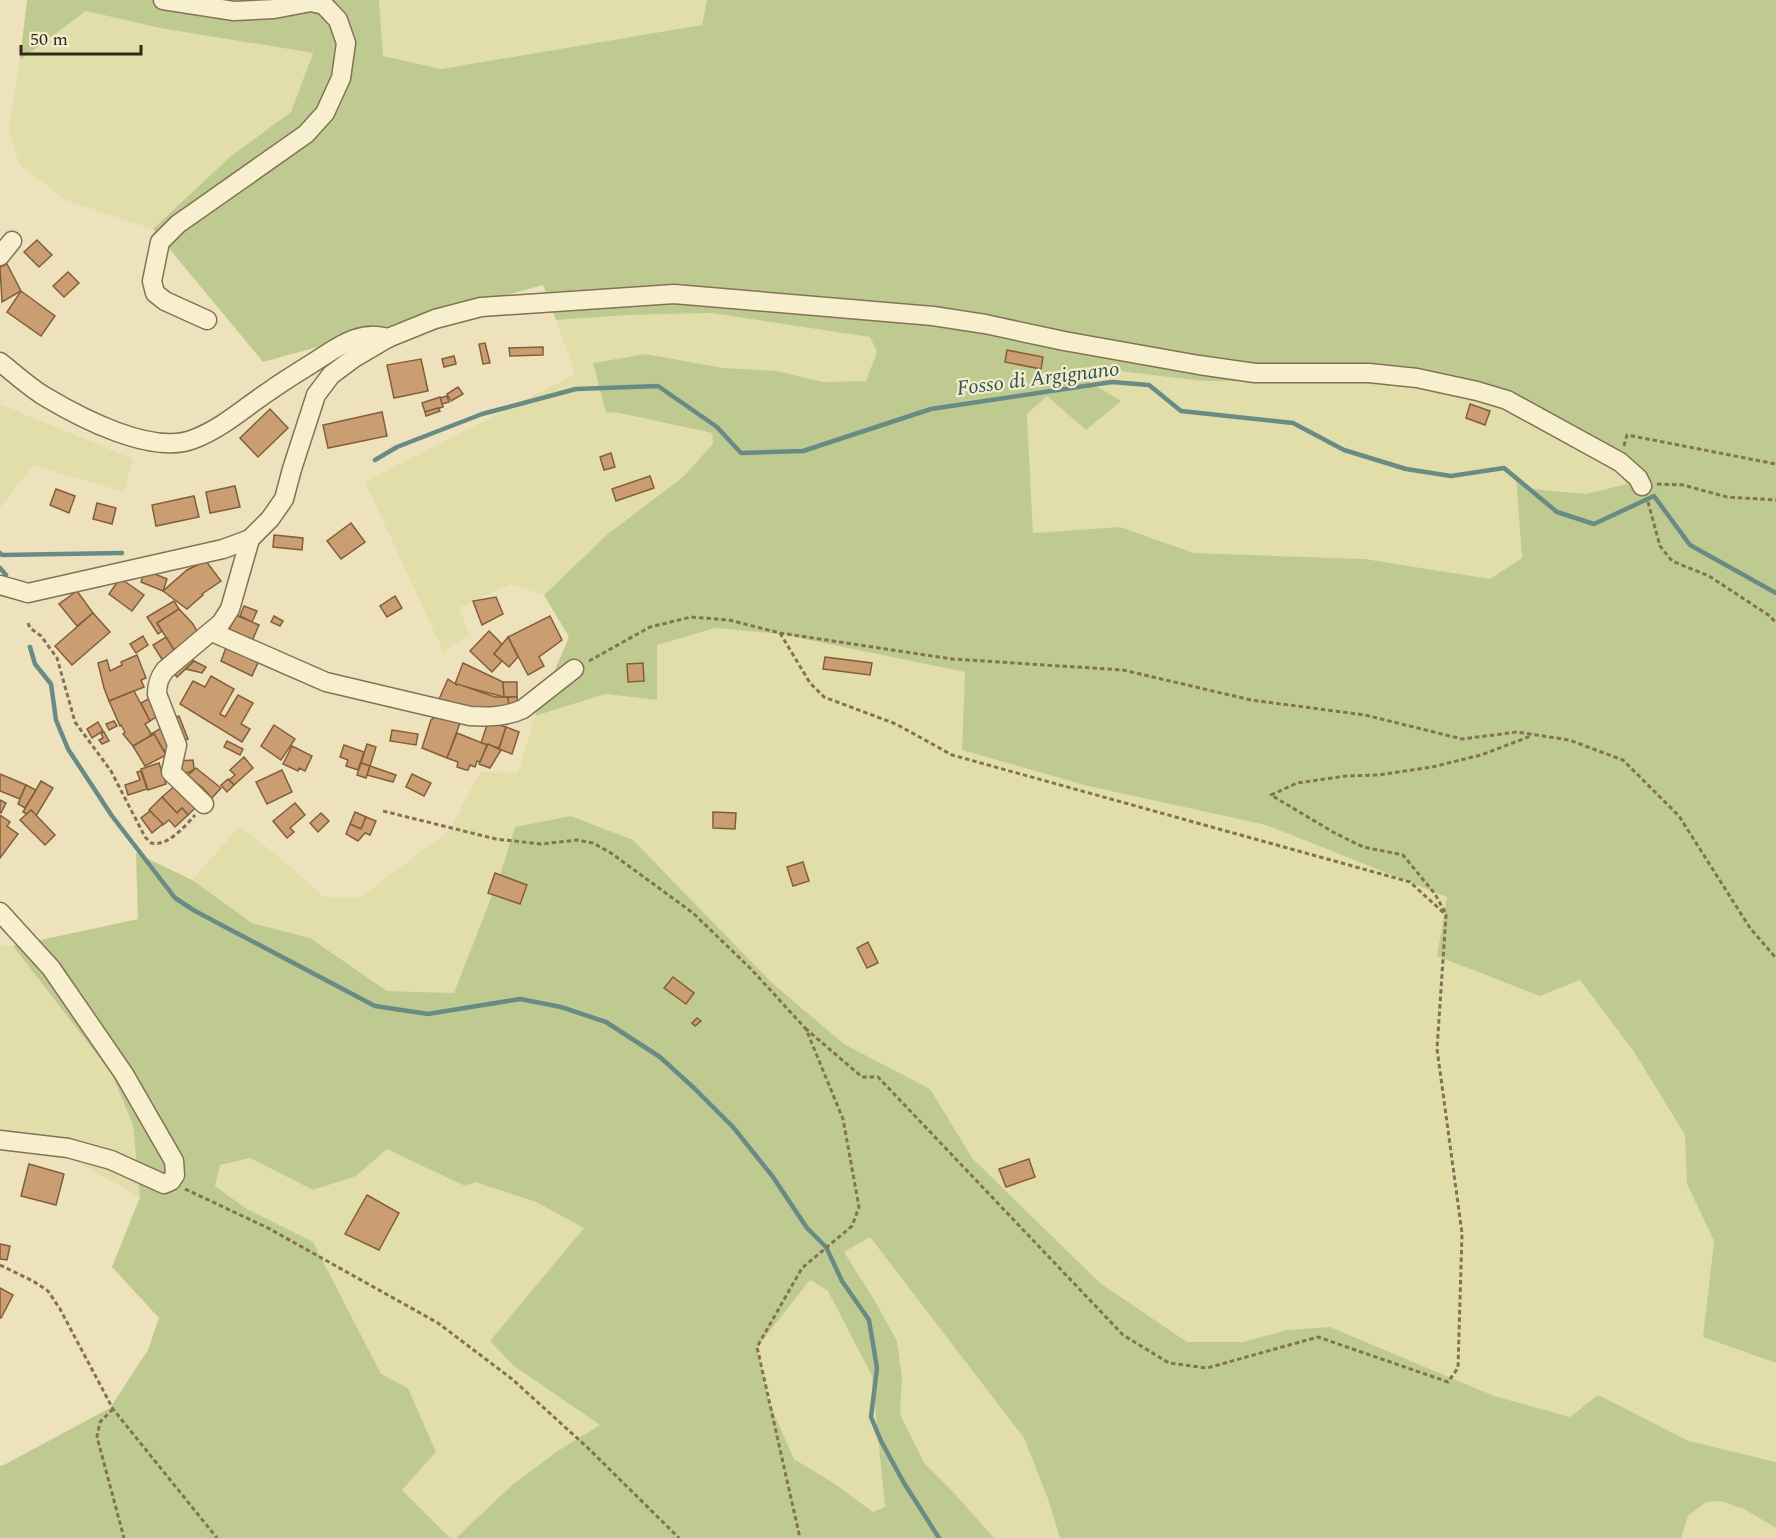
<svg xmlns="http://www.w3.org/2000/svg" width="1776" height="1538" font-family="Spectral,serif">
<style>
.farmland{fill:#e2deaa}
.green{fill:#bfca91;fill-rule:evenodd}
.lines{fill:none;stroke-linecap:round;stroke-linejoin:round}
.stream{stroke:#688b85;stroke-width:4.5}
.building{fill:#cb9e72;stroke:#835e3c;stroke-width:1.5}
.minor-casing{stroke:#847256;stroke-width:21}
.path{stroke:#847256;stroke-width:3;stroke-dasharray:4.5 3;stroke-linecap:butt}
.minor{stroke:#f8efcf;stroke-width:18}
.labels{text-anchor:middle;stroke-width:4.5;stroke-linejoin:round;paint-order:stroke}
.water-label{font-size:21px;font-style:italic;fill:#2a5353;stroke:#f4eccc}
</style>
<rect width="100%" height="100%" fill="#ede2bc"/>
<g class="farmland">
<path d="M379,0h328l-4,25 -262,44 -58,-13z"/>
<path d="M86,11l74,17 153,25 -22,59 -60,44 -78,73 -87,-29 -47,-36 -10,-33 11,-71z"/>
<path d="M711,313l160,24 6,15 -10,29 -44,1 -46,-11 -184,-8 13,50 9,-1 97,21 1,11 -30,33 -75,57 -64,61 -33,-11 -52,24 11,27 -27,16 -78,-169 210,-108 -19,-54 74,-5z"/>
<path d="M1086,367l116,14 167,-5 122,26 117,59 20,23 -42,10 -53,-5 -17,-12 6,81 -32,21 -125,-20 -171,-6 -74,-26 -87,6 -6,-119 20,-19 39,35 -3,-52z"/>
<path d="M0,404l133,55 -9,33 -91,-27 -33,43z"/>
<path d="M715,628l65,6 185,38 123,114 178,39 181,72 -10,59 143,24 54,73 51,82 2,49 27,57 -11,95 73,27v99l-87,-21 -91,-46 -28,22 -76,-21 -164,-69 -43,3 -44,12h-56l-87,-59 -127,-124 -43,-70 -86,-45 -72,-61 -139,-143 -62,-24 -56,11 -15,48 -46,118 -67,-2 -77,-53 -58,-15 -60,-43 47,-53 37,27 48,43 35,1 90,-67 31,-59 38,1 17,-57 70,-22 52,6v-55z"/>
<path d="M0,946h13l99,128 21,51 7,72 -72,-40 -68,-10z"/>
<path d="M387,1148l78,38 10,-4 61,20 48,26 -94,113 24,25 86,59 -41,25 -47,35 -56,53h-6l-48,-48 34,-38 -28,-64 -27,-14 -68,-132 -66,-33 -32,-23 5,-21 30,-7 64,32 42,-14z"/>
<path d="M870,1237l154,201 24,61 12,39h-66l-40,-45 -30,-30 -24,-49 2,-36 -58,-126z"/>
<path d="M810,1280l18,10 44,86 13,131 -12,5 -38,-28 -41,-25 -25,-57 -12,-55z"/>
<path d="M1720,1501l24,8 32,19v10h-95l7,-22 18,-14z"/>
</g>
<g class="green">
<path d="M27,0h352l4,56 58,13 261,-44 5,-25h1069v1363l-73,-26 11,-96 -27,-57 -2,-49 -51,-83 -54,-72 -40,16 -103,-40 10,-59 -181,-72 -178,-39 -126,-36 3,-78 -185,-38 -65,-6 -58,17v55l-52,-6 -70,22 34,-79 -25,-42 64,-61 75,-57 30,-33 -1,-11 -97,-21 -9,1 -13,-50 53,-9 77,14 54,3 46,11 43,-1 11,-29 -7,-15 -159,-24 -81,2 -74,5 -13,-35 -280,77 -110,-133 78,-73 60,-44 22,-59 -153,-25 -74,-17 -66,49zM1086,367l116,14h95l72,-5 122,26 117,59 19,23 -41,10 -53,-5 -17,-13 6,82 -32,21 -125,-20 -171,-6 -74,-26 -87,6 -6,-119 20,-18 39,34 35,-29 -38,-23z"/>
<path d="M571,816l62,24 139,143 72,61 86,45 43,70 127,124 87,59h56l44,-12 43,-3 164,69 76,21 28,-22 91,46 87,21v66l-32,-19 -24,-8 -14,1 -18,14 -7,22h-621l-12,-39 -24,-61 -154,-201 -26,15 31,49 22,40 5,37 -2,36 24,49 30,30 40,45h-538l56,-53 47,-35 41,-25 -86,-59 -24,-25 94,-113 -48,-26 -61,-20 -10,4 -78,-37 -31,27 -43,14 -63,-32 -30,7 -5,21 32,23 66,33 68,132 27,14 28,64 -34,38 48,48h-450v-73l2,1 108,-58 38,-58 11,-32 -47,-51 28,-70 -7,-72 -21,-51 -99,-128 125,-27 -2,-66 56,27 60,43 58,15 77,53 67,2 46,-118 15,-48zM810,1280l18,11 44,85 13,131 -12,5 -38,-28 -41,-25 -25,-57 -12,-55z"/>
</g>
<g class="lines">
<g class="stream">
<path d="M375,460l22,-13 85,-33 94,-25 82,-3 59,41 24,26 62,-2 128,-42 181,-27 37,3 32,26 112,12 51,27 62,19 45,7 53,-8 53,44 37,12 60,-28 36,49 86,48"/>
<path d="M0,553l2,2 120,-2"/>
<path d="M0,568l6,7"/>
<path d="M30,647l5,17 16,20 5,36 12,29 44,67 63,82 20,13 180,95 53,8 92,-15 41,8 45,15 54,35 35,32 38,38 40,50 34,51 19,19 16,34 27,39 8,48 -6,49 10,24 23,42 35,55"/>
</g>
</g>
<g class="building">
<path d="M37,240l15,15 -13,12 -15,-15z"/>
<path d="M7,264l14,27 -19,11 -2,-35z"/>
<path d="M68,272l11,11 -15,14 -11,-11z"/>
<path d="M21,291l34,25 -14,20 -34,-24z"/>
<path d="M485,343l5,20 -7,1 -4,-20z"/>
<path d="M543,347v8l-33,1 -1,-8z"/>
<path d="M1007,350l36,7 -2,12 -36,-7z"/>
<path d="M454,356l2,8 -12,3 -2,-8z"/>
<path d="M421,359l7,32 -34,7 -7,-33z"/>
<path d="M458,387l5,7 -12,7 -4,-7z"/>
<path d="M447,396l2,6 -7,2 -2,-6z"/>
<path d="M440,397l3,10 -18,5 -3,-9z"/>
<path d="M1470,404l20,7 -5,14 -19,-7z"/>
<path d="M438,408l2,3 -14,5 -1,-4z"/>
<path d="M270,409l18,19 -30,29 -18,-19z"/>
<path d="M382,412l5,24 -59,12 -5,-23z"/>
<path d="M611,453l4,14 -11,3 -4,-13z"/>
<path d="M650,476l4,12 -38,13 -4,-12z"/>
<path d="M235,486l5,21 -30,6 -4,-21z"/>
<path d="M56,489l19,7 -6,17 -19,-8z"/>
<path d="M194,496l5,21 -43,9 -4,-21z"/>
<path d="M97,503l19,5 -4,16 -19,-5z"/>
<path d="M351,523l14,19 -24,17 -14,-18z"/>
<path d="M274,535l29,3 -1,12 -29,-3z"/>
<path d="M206,561l15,20 -19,13 1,1 -16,14 -24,-18 24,-21z"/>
<path d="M145,570l22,9 -4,12 -22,-9z"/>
<path d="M120,578l24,17 -12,16 -23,-17z"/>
<path d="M77,591l16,22 -16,13 -18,-22z"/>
<path d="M395,596l7,12 -15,9 -7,-11z"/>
<path d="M496,597l7,17 -21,11 -9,-24z"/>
<path d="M174,601l5,8 -22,14 5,8 -4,3 -11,-17z"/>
<path d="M244,606l13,5 -5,11 -12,-6z"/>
<path d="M179,609l14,15 6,11 -25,15 -17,-27z"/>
<path d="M93,613l17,19 -38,33 -17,-19z"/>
<path d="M236,615l23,10 -7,16 -23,-11z"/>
<path d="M274,616l9,5 -3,5 -9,-4z"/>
<path d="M550,616l12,24 -23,17 5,9 -16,9 -20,-38z"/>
<path d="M489,631l13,13 -8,10 8,7 -10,11 -22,-21z"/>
<path d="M143,636l5,9 -12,8 -6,-9z"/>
<path d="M166,637l10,16 -13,8 -10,-16z"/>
<path d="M508,637l10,20 -9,10 -15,-13z"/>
<path d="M228,642l33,14 -9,20 -31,-15z"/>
<path d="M137,655l9,23 -5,2 3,7 -35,14 -5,-13 -6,-25 9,-3 3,11 12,-6 -1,-3z"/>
<path d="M188,656l6,5 -17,16 -5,-7z"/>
<path d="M825,657l47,6 -2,12 -47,-6z"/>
<path d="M194,661l12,6 -4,6 -16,-4z"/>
<path d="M463,663l40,19 1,15 -49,-13z"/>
<path d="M643,663l1,18 -16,1 -1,-18z"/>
<path d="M211,676l23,13 -14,25 5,3 13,-22 15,8 -12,21 9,5 -8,13 -62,-38 13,-23 12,6z"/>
<path d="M448,679l9,6 1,-1 37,13h13l1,9 -29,4 -16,-5 -2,4 -23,-10z"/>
<path d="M503,682h14v15h-13z"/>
<path d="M134,691l16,30 -5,3 7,11 -19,11 -10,-12 2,-2 -4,-7 -1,1 -11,-25z"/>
<path d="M508,697h9l1,9h-9z"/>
<path d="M150,698l8,18 -8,5 -9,-18z"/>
<path d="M437,715l23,8 -13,35 -25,-10 9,-28z"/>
<path d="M179,716l9,23 -8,3 -9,-23z"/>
<path d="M114,721l3,5 -8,4 -3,-6z"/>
<path d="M98,722l5,9 -11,7 -5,-9z"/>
<path d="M488,722l18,5 -7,21 -18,-5z"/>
<path d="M274,725l21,14 -14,21 -20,-14z"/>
<path d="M165,726l9,19 -10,6 -10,-17h-3z"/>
<path d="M506,727l13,5 -7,22 -13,-5z"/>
<path d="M392,730l26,4 -2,11 -26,-4z"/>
<path d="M104,732l5,9 -7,3 -3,-4 4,-2 -2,-5z"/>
<path d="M457,733l30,12 -7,17 -3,-1 -2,6 -5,-2 -2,5h-2l-9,-3 1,-5 -11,-4z"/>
<path d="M154,734l12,21 -21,11 -12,-20z"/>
<path d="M227,741l16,8 -3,6 -16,-8z"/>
<path d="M367,744l9,3 -6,19 -9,-3z"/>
<path d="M488,744l13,6 -11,18 -11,-4z"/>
<path d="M344,745l20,7 -6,18 -12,-4 2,-6 -8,-3z"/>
<path d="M292,746l20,10 -7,15 -6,-3 -1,3 -15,-7z"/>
<path d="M244,757l9,11 -19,17 -5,-5 6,-5 -5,-5z"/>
<path d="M193,760l1,9 -4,3 -12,2 -1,-13z"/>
<path d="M159,763l7,21 -18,6 -7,-21z"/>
<path d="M361,763l9,3 -4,12 -9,-3z"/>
<path d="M370,766l26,9 -3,7 -26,-7z"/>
<path d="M196,768l25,20 -9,10 -10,-11 -15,-11z"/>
<path d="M282,770l10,22 -25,12 -11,-22z"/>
<path d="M141,771l6,18 -19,6 -3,-10 15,-5 -3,-8z"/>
<path d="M0,774l26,11 -6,14 -20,-8z"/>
<path d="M412,774l19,9 -7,13 -18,-9z"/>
<path d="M228,779l6,6 -7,7 -6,-7z"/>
<path d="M41,781l12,7 -17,28 -5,-6 -4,4 -4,-2z"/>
<path d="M177,784l20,22 -9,9 -6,-7 -5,5 -15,-16z"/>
<path d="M26,785l10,5 -11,18 -7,-4z"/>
<path d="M162,797l15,16 5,-5 6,7 -13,12 -6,-7 -6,5 -14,-15z"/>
<path d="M0,800l6,3 -5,10 -1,-1z"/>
<path d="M295,803l10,12 -15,13 4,4 -7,6 -14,-17z"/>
<path d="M31,810l24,25 -10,10 -25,-25z"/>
<path d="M150,811l13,13 -11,9 -11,-15z"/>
<path d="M355,812l11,5 -5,12 -11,-5z"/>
<path d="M713,812l23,1 -1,16 -22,-1z"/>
<path d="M321,813l8,8 -11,11 -8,-9z"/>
<path d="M0,815l10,7 -3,4 11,8 -18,24z"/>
<path d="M366,817l10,4 -6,14 -5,-2 -7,8 -12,-7 4,-10 11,5z"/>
<path d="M803,862l6,19 -16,5 -6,-19z"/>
<path d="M495,873l32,12 -7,19 -32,-11z"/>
<path d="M868,942l10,21 -11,5 -10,-20z"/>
<path d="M673,977l21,16 -8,11 -22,-16z"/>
<path d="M697,1018l4,3 -6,5 -3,-3z"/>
<path d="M1029,1159l6,18 -29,10 -7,-18z"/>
<path d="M29,1164l35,10 -8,31 -35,-9z"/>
<path d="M367,1195l32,18 -20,37 -34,-16z"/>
<path d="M0,1244l10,2 -3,14 -7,-1z"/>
<path d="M0,1288l13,7 -12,23h-1z"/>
</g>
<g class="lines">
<defs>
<g id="minor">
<path d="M163,0l71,11 40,-2 37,-7 13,3 14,15 8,23 -5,35 -16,35 -19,21 -128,90 -18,18 -8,39 3,12 10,8 42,19"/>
<path d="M0,256l12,-15"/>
<path d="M0,362c14,11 28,24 44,34 35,21 108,60 150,43 29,-11 51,-32 77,-49 17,-12 36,-23 54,-35 20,-13 39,-24 63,-17"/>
<path d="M0,585l28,8 195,-44 27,-10 20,-20 14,-20 8,-30 24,-74 15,-20 23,-17 34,-20 47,-19 46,-12 193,-13 259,22 52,8 79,17 135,24 56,8h114l48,5 60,13 30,9 113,62 18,16 4,8"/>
<path d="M212,632l114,50 144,34c18,1 36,1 53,-7l51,-40"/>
<path d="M204,804l-33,-32 6,-27 -20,-51c0,-10 2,-16 8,-24l56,-47 9,-14 20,-70"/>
<path d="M0,912l51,56 73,106 50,87 1,14 -4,6 -7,3 -53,-24 -43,-12 -68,-8"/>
</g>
</defs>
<use href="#minor" class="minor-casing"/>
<g class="path">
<path d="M1624,446l3,-11 149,29"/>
<path d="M1657,484l26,1 44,12 49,3"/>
<path d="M1648,502l12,44 12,15 37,15 61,40 6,7"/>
<path d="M28,623l2,5 11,8 16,22 18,64 36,49 34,66 6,6c17,4 34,-17 44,-28"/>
<path d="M780,633l30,50 14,14 72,27 56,31 458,127 36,33 -9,134 25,184 -4,135 -10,14 -130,-45 -111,31 -38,-5 -46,-28 -245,-258h-16l-56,-48 37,90 16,88 -7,19 -50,42 -45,79 43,191"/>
<path d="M589,661l61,-34 41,-10 38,3 51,13 172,26 171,11 128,30 114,15 97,24 55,-7 52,8 54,20 56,56 71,112 26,30"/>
<path d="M383,811l113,28 45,5 36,-4 16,3 18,10 82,60 58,56 55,60"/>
<path d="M1445,912l-10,-18 -32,-39 -40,-8 -30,-15 -62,-37 26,-12 49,-7 32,-1 54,-8 49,-12 50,-19"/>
<path d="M185,1189l83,39 170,95 74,56 75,68 92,91"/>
<path d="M0,1265l33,16 15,10 12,18 53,100 104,129"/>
<path d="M113,1409l-13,13 -3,15 27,101"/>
</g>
<use href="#minor" class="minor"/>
</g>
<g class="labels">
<g class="water-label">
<text transform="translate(1038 378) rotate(-7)" y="7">Fosso di Argignano</text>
</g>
</g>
<path d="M21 45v9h120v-9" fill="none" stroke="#33291b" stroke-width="3"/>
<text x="30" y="45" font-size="18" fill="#33291b" stroke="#f4eccc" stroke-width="4.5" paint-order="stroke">50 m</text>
</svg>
